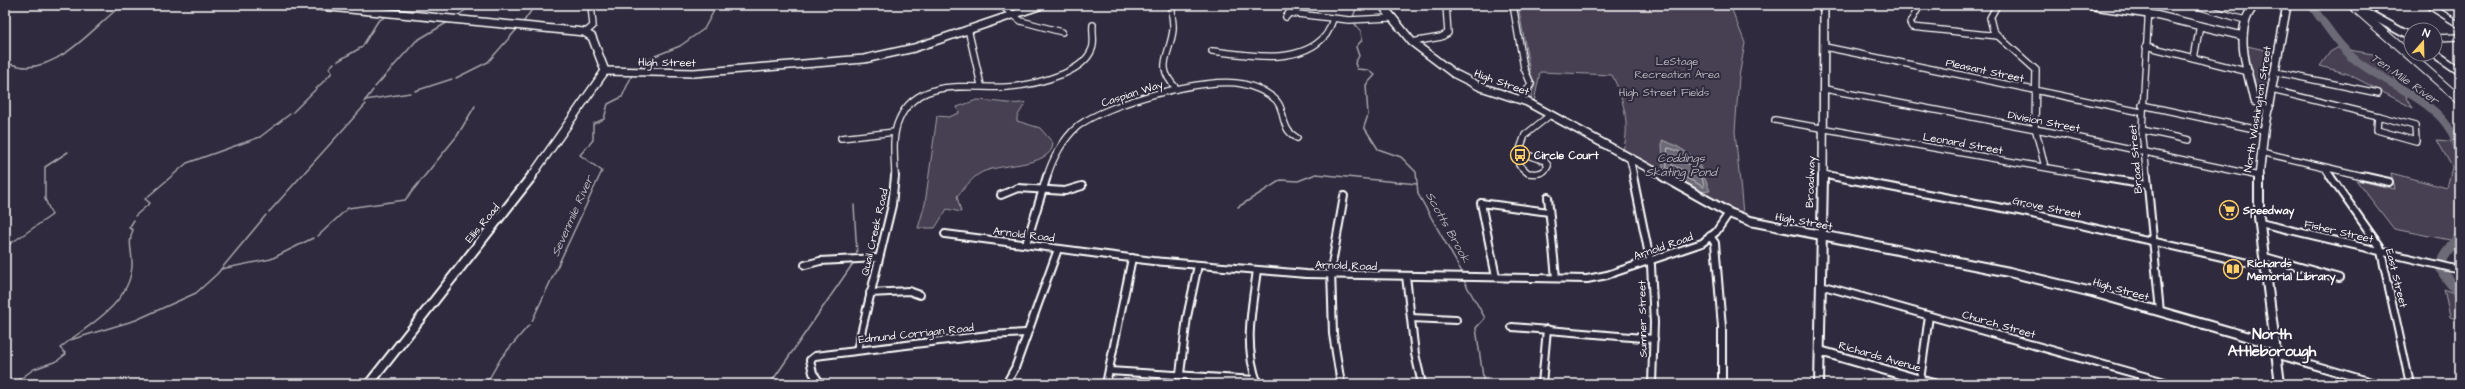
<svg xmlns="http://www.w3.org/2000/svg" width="2465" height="389" font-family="'Architects Daughter',sans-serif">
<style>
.green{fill:#464152;stroke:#a2a0a8}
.water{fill:#6d6a77;stroke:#a7a6ad}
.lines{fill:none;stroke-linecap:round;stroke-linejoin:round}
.shore{stroke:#c5c3c9;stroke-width:1}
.stream{stroke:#a7a6ad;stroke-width:1.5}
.river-far1{stroke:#6d6a77;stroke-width:8}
.river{stroke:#6d6a77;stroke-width:10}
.street-far1-casing{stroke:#fff;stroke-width:8}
.street-casing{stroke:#fff;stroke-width:10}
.secondary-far1-casing{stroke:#fff;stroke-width:10}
.secondary-casing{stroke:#fff;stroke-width:12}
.primary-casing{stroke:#fff;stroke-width:10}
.street-far1{stroke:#2f2a3d;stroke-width:5.5}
.street{stroke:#2f2a3d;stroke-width:6}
.secondary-far1{stroke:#2f2a3d;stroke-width:7}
.secondary{stroke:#2f2a3d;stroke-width:8}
.primary{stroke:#2f2a3d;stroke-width:8}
.labels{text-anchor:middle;stroke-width:4;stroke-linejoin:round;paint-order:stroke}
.park-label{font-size:11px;fill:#b5b3ba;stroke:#2f2a3d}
.street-label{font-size:11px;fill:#fff;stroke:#2f2a3d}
.poi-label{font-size:11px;font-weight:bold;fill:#fff;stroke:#2f2a3d;text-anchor:start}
.water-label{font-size:12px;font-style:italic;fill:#b6b4bb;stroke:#2f2a3d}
.district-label{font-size:15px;font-weight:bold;fill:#fff;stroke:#2f2a3d}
</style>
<rect width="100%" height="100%" fill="#2f2a3d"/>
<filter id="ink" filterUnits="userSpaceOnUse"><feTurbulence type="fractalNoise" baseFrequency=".025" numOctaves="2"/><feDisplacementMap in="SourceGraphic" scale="8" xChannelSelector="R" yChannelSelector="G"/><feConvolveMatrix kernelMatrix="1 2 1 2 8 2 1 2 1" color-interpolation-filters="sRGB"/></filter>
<g filter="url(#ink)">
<g class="green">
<path d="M1518,5h212l15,38 -6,34 -4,54 8,83 -120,-64c8,-24 0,-53 -11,-75l-72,-3 -6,30 -3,-1v-6l4,-11 -5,-12z"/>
<path d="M2247,46l27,6 -9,51 -7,-3z"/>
<path d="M2337,48l36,6 17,16 23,38 -65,-34 -28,-8 10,-14z"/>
<path d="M977,100c13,0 38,6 49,2l-9,15v4l23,7 13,15c-1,26 -57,19 -74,31 -8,5 -15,15 -22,22l4,16 -14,-3 -12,19h-17l7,-24 12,-88 12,1 10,-4 -2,-6z"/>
<path d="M2437,140l23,2v100l-66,-13 -38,-49 39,9 -4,-16 56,15 5,-21z"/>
<path d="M2444,289l16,7v24l-10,-3z"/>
</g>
<path class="water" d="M1662,140l13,5 22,14 13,32 -9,1 -38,-22z"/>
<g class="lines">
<g class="shore">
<path d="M1668,148c19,3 34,20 36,39l-37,-19z"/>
<path d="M1673,155l17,10 4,11 -22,-11z"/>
</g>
<g class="stream">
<path d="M457,16l16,-11"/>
<path d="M1353,17l4,-11 -2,-1"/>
<path d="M524,21l11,-16"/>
<path d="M1355,24l6,7 1,9 -6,7 3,9 -4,7 2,6 11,1 7,5 -9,10 2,30 -4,12 14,22 23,8 15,15 2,22 45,80"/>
<path d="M338,61l24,-14 16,-26 8,-5"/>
<path d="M5,63c7,1 14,4 22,4 37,-1 68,-41 95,-62"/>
<path d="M637,69l18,-13 25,-10 24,-17 13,-24"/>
<path d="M456,78l32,-16 30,-34"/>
<path d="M375,87l41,-46 32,-19"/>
<path d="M415,91l37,-12"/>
<path d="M365,100l45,-7"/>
<path d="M364,102l9,-12"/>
<path d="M293,112l36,-36 3,-4 -3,-4 5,-5"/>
<path d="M854,205l3,50"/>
<path d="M1238,207l43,-27 17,1 18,-7 101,10"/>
<path d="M269,212l97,-108"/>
<path d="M135,216l15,-13 -5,-4 42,-36 73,-26 30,-23"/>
<path d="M318,236l30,-28 57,-8 52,-64 18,-30"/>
<path d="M5,251l2,-5 45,-31 -7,-16v-32l23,-15"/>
<path d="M221,269l50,-10 42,-21"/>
<path d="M1464,281l21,37 -9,10 8,56"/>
<path d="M532,321l70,-150 -22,-16 13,-15v-16l11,-5 4,-15 14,-7 10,-22"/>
<path d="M71,339c25,-18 59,-39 61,-73 1,-12 -5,-24 1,-36l-4,-2 5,-8"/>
<path d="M13,384l21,-15 23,-8 9,-7 -6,-6 10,-8 66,-20 60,-27 21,-19 49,-59"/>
<path d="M486,384l15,-26 28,-33"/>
<path d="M770,384l84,-122"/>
</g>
<g class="river-far1">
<path d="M2311,5l10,14"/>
<path d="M2324,23c10,14 20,28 34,39 28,21 78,39 94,71 5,9 6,19 8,29"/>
</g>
<path class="river" d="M2460,235c-25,34 -26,27 0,60"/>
<defs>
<g id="street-far1">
<path d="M1001,5l20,16 41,11"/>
<path d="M1173,5c-3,9 1,16 0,25 -3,26 -19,36 4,59"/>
<path d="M1513,5l11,63 7,16 -10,15"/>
<path d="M1920,5l-10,18 2,4 86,9"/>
<path d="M1997,5l-7,13 3,12 5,6 38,34 -1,57 10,40"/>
<path d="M2194,5l51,15"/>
<path d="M2428,5l32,20"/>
<path d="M1286,17l3,-4 60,7 41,-2"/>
<path d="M968,29l13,56"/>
<path d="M586,32l7,-6 -2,-21"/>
<path d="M2435,38l25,-1"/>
<path d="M1412,42l29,-5 7,-4 -2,-28"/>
<path d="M2146,46l103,26"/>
<path d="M1825,47l316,65"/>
<path d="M1212,51c35,4 87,15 113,-15 4,-4 6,-12 8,-17"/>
<path d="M2194,58l6,-33"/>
<path d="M2275,72l103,21"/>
<path d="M1825,89l226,43 208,44"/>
<path d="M2272,90l106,26"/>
<path d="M2142,105l122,26"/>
<path d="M2378,116l37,10 1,15 -39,-11z"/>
<path d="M1775,120l324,57"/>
<path d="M2142,130l47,10"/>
<path d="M841,138l54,-6"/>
<path d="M1519,152l26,9 3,5c-4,8 -12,8 -20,7l-9,-8z"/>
<path d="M1519,152l6,-17 25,-20"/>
<path d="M2261,152l106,25"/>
<path d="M1630,159l4,18"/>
<path d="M2325,168l6,9"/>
<path d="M1822,174l15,3"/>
<path d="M895,177c0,-19 -4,-40 4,-57 18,-44 72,-31 108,-33 19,-1 38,-6 56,-13 12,-5 24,-12 29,-25 3,-7 0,-16 1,-24"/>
<path d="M1047,177c5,-18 17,-39 31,-51 30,-23 128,-50 165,-42 8,2 21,7 28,12 14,9 9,22 17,34 2,3 6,6 9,8"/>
<path d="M2147,177l-5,-47 7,-125"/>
</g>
<g id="street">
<path d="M1633,176l18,89 3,58 -2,61"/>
<path d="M1831,176l188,35 247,56"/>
<path d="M2093,176l53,9"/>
<path d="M2147,176l13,136"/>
<path d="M2330,176l50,71 30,137"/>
<path d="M2362,176l27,6"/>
<path d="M1001,195l17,-7 47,3 17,-5"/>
<path d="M1548,197l8,81"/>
<path d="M2260,223l200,47"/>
<path d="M945,234l208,27 153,13 281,5 20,-4 95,-32 14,-11 13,-19"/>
<path d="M1710,236l5,7 7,84v57"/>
<path d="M1026,244l21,-68"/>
<path d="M2265,257l74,21"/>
<path d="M805,265l15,-4 58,-3"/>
<path d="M1257,270c-5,39 -14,76 1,114"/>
<path d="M1406,276l9,78 7,30"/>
<path d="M1496,277l-15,-74 68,9"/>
<path d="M1820,285l352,99"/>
<path d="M870,293l39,-2 11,4"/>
<path d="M1411,318l45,2"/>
<path d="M1512,327l142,12"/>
<path d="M857,350l35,-145 3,-29"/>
<path d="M2276,354l102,30"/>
<path d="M1109,371l147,9"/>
<path d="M1180,374l7,-57 11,-52"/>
<path d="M1920,380l9,-64"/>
<path d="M821,384l-8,-11 -3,-13 5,-4 174,-21 37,-2"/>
<path d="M1006,384l9,-16 43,-119"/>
<path d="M1106,384l26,-126"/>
<path d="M1341,384l-8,-50 -2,-64 13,-74"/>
<path d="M1542,384l5,-55"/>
</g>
<g id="secondary-far1">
<path d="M309,5l275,27 8,5 13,34"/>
<path d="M1382,5l30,37 41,31 28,14 46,15 138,75"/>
<path d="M2087,5l68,10 88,21"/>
<path d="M2255,5c-23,24 -7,67 -1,96l15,7"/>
<path d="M2361,12l12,4 38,21"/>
<path d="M2435,54l25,17"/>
<path d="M605,71l89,2 170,-14 50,-11 128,-43"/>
<path d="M531,177l74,-106"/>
<path d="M1823,177l1,-172"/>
<path d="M2259,177l5,-46 23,-126"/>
</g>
<g id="secondary">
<path d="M1663,176l66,37 21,8 259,51 83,20 181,52"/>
<path d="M2259,176v41l21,167"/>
<path d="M1820,351l114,33"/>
<path d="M369,384l163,-208"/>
<path d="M1819,384l4,-208"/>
</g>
<path id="primary" d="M2352,5l108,95"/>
</defs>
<use href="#street-far1" class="street-far1-casing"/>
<use href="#street" class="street-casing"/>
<use href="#secondary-far1" class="secondary-far1-casing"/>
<use href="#secondary" class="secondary-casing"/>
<use href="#primary" class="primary-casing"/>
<use href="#street-far1" class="street-far1"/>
<use href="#street" class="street"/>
<use href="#secondary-far1" class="secondary-far1"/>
<use href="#secondary" class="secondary"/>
<use href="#primary" class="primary"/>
</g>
</g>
<defs>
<symbol id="bus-ring" viewBox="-11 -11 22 22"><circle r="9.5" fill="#2f2a3d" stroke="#ffd166" stroke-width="1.5"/><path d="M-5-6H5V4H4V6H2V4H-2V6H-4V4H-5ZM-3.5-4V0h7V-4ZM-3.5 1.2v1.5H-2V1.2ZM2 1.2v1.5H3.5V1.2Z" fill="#ffd166"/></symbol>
<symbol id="supermarket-ring" viewBox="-11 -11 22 22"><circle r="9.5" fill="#2f2a3d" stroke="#ffd166" stroke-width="1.5"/><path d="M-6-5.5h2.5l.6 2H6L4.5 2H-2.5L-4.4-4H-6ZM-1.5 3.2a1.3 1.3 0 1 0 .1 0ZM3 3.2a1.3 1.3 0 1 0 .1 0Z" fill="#ffd166"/></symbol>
<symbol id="library-ring" viewBox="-11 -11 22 22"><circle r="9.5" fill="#2f2a3d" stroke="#ffd166" stroke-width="1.5"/><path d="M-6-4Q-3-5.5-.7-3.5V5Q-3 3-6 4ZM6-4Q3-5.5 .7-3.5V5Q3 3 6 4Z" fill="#ffd166"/></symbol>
</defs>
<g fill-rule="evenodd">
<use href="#bus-ring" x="1509" y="144" width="22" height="22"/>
<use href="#supermarket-ring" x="2218" y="199" width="22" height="22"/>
<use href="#library-ring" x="2222" y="258" width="22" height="22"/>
</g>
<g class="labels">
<g class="park-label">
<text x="1677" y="65">LeStage<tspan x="1677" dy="13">Recreation Area</tspan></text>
<text x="1664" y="96">High Street Fields</text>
</g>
<g class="street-label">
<text transform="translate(667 62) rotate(1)" y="4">High Street</text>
<text transform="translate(1985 70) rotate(12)" y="4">Pleasant Street</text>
<text transform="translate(1502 82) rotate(20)" y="4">High Street</text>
<text transform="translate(1132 93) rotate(-18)" y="4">Caspian Way</text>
<text transform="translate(2257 109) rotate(-81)" y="4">North Washington Street</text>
<text transform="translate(2044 121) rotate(11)" y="4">Division Street</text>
<text transform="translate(1963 143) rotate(10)" y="4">Leonard Street</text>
<text transform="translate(2135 159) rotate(-95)" y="4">Broad Street</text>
<text transform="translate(1810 182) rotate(-88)" y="4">Broadway</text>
<text transform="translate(2047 207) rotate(12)" y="4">Grove Street</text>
<text transform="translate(1804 221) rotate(10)" y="4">High Street</text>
<text transform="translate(482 223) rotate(-50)" y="4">Ellis Road</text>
<text transform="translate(2339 231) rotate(13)" y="4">Fisher Street</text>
<text transform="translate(874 232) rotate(-77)" y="4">Quail Creek Road</text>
<text transform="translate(1024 234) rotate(7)" y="4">Arnold Road</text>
<text transform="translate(1663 246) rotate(-19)" y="4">Arnold Road</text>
<text transform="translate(1346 265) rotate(2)" y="4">Arnold Road</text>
<text transform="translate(2397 278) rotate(76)" y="4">East Street</text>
<text transform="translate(2121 289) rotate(16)" y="4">High Street</text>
<text transform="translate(1642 319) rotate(-91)" y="4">Sumner Street</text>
<text transform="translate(1999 324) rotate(16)" y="4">Church Street</text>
<text transform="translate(916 333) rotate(-6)" y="4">Edmund Corrigan Road</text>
<text transform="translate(1880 356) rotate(16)" y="4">Richards Avenue</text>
</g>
<g class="poi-label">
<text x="1534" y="159">Circle Court</text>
<text x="2243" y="214">Speedway</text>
<text x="2247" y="267">Richards<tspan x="2247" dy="13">Memorial Library</tspan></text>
</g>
<g class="water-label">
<text transform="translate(2405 79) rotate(35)" y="4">Ten Mile River</text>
<text x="1681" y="162">Coddings<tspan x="1681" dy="14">Skating Pond</tspan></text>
<text transform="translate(572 216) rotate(-66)" y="4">Sevenmile River</text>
<text transform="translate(1448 227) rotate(61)" y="4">Scotts Brook</text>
</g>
<g class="district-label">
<text x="2272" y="339">North<tspan x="2272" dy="17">Attleborough</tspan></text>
</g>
</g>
<rect width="2465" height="389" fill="none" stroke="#2f2a3d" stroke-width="20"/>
<rect x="10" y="10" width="2445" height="369" fill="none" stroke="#fff" stroke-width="1.5" filter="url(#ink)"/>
<g transform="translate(2423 42) rotate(20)"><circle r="19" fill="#2f2a3d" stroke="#827f8b"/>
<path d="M0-3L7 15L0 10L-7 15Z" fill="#ffd166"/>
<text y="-6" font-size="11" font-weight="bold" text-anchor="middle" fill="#ffffff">N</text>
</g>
</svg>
